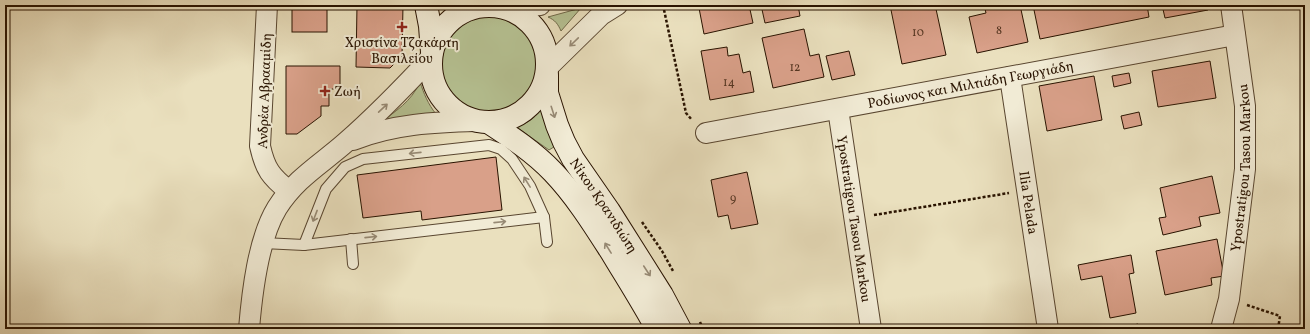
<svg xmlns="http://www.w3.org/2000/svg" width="1310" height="334" font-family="Vollkorn,serif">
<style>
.green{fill:#b6c293;stroke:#706a4a}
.building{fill:#d9a089;stroke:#291300}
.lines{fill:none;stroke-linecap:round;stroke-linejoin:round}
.lane-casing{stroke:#594630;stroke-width:12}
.street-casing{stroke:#594630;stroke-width:22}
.secondary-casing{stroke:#291300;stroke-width:24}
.path{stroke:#291300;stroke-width:2.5;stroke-dasharray:3 2;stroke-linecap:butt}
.lane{stroke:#f1ebd5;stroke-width:10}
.street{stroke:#f1ebd5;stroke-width:20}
.secondary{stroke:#f1ebd5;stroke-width:22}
.oneway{stroke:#978a75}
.poi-dot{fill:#8f2418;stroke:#f1ebd5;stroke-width:1.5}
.labels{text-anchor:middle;stroke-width:4;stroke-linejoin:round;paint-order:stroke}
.number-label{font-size:12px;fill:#553622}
.poi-label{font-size:14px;fill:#291300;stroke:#f1ebd5}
.street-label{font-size:14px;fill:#291300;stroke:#f1ebd5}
</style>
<rect width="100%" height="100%" fill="#eae0be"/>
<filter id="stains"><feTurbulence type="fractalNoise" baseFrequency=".005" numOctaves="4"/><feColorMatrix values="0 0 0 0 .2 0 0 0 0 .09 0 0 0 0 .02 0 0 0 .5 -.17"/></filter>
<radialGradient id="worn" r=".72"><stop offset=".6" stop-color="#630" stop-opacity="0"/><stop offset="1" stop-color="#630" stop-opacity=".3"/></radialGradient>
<g class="green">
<path d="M581,8l-20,23c-3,-7 -6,-11 -13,-14z"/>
<circle cx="490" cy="64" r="49"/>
<path d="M420,82c4,12 8,22 16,32l-58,10c18,-13 33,-22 42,-42z"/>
<path d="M544,105l13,40 -8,5 -34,-24c14,-2 22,-10 29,-21z"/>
</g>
<g class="building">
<rect x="292" y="5" width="35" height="27"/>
<path d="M357,5h46l-1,51 -12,12 -34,-1z"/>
<path d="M705,5h44l4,18 -49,11 -5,-26 6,-1z"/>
<path d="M761,5h37l2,11 -35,7z"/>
<path d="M890,5h54l1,2 -9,2 10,46 -44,9z"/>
<path d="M984,5h36l8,37 -51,11 -8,-36 17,-4z"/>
<path d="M1033,5h114l2,12 -109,22z"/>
<path d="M1162,5h45l1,5 -43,8z"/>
<path d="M804,29l6,27 9,-2 5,23 -51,11 -11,-50z"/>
<path d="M727,47l1,9 11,-2 4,19 7,-2 4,21 -44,8 -9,-49z"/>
<path d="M849,51l6,24 -23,5 -6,-24z"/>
<path d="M1210,61l6,37 -58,9 -6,-36z"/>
<path d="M286,66h54v23h-11v17h-8v10l-24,18h-11z"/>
<path d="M1129,73l2,10 -17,4 -2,-11z"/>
<path d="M1094,76l8,44 -55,11 -8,-45z"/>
<path d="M1139,112l3,13 -18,4 -3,-13z"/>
<path d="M496,157l6,53 -80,10 -1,-9 -58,7 -6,-43z"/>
<path d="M747,172l11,52 -27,5 -3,-14 -10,2 -7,-37z"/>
<path d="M1212,176l8,37 -21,4 2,9 -38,9 -4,-17 7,-1 -6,-29z"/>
<path d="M1217,239l7,37 -13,2 1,7 -47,10 -9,-44z"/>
<path d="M1131,255l3,18 -5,1 7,39 -26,5 -8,-42 -21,4 -3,-15z"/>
<path d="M1138,324l1,5h-21v-1z"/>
</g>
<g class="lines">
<defs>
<g id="lane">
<path d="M351,239l2,25"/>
<path d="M263,243l41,2 240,-28"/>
<path d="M304,245l22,-56 19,-22 18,-8 126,-14 12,4 11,10 18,27 14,31 3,25"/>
</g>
<g id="street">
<path d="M267,5l-7,141c5,23 11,31 29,45"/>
<path d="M506,9l34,-4"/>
<path d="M547,68l54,-53 16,-10"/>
<path id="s1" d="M1010,77l38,252"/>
<path id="s2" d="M838,109l33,220"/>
<path id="s3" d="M706,133l529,-98"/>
<path d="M353,140c40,-16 82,-18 124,-19"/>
<path d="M249,329c3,-36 9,-90 28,-121 19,-30 43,-43 68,-65 31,-27 59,-56 87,-86"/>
<path id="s4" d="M1221,329l8,-30 16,-130v-63l-14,-101"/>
</g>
<g id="secondary">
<path d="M426,5l4,21 2,26"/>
<circle cx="489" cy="64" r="58"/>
<path id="s5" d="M547,75v18l10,32 7,17 9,17 36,52 53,84 18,34"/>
<path d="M488,122c23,15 46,30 65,50 23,24 41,53 59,81 15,25 31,50 45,76"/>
</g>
</defs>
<use href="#lane" class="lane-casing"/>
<use href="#street" class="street-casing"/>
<use href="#secondary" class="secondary-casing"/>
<g class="path">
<path d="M663,5l23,108 6,7"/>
<path d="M874,215l135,-22"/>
<path d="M642,222l20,29 11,20"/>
<path d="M1247,305l33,11 -2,13"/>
<path d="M700,322l3,7"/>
</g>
<use href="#lane" class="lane"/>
<use href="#street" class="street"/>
<use href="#secondary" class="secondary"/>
</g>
<defs><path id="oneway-shaft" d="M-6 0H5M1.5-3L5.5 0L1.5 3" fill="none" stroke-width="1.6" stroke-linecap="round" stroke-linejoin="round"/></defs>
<g class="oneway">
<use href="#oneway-shaft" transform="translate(574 42) rotate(136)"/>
<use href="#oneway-shaft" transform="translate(383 108) rotate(-43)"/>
<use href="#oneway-shaft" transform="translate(553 112) rotate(72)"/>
<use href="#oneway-shaft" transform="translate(415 153) rotate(174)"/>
<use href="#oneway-shaft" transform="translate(527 182) rotate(-122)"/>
<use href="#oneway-shaft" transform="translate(315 216) rotate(111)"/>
<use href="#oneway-shaft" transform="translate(500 222) rotate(-6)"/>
<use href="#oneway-shaft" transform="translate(371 237) rotate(-6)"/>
<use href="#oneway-shaft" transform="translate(608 248) rotate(-122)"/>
<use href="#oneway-shaft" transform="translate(647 271) rotate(57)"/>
</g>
<g class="poi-dot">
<path d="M400 21h4v4h4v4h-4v4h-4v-4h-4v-4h4z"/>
<path d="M323 85h4v4h4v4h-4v4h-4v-4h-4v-4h4z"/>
</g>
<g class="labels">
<g class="number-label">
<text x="999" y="34">8</text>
<text x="918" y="36">10</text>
<text x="795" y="71">12</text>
<text x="729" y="86">14</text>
<text x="733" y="202">9</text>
</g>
<g class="poi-label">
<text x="402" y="47">Χριστίνα Τζακάρτη<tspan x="402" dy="16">Βασιλείου</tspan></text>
<text x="334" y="96" text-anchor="start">Ζωή</text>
</g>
<g class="street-label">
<text dy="5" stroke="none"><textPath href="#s3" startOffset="269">Ροδίωνος και Μιλτιάδη Γεωργιάδη</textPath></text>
<text transform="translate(264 91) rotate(-88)" y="5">Ανδρέα Αβρααμίδη</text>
<text dy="5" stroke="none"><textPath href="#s4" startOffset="163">Ypostratigou Tasou Markou</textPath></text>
<text dy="5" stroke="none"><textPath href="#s1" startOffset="127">Ilia Pelada</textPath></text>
<text dy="5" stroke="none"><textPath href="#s5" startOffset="145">Νίκου Κρανιδιώτη</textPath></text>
<text dy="5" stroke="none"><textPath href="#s2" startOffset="111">Ypostratigou Tasou Markou</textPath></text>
</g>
</g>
<rect width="1310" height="334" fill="none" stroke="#eae0be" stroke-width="20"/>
<rect x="6" y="6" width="1298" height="322" fill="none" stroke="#291300" stroke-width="2"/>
<rect x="10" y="10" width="1290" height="314" fill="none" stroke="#291300"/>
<rect width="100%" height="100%" filter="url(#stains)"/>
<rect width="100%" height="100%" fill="url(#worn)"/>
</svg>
